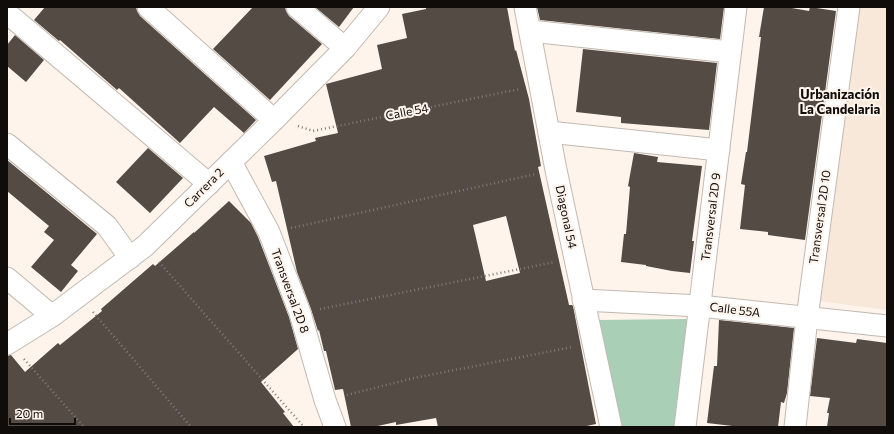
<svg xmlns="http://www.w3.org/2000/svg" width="894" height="434" font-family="Commissioner,sans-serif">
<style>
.built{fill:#f8e8da}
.green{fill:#a9d0b6}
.building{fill:#534b44;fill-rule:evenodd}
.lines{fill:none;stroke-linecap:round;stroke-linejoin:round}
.street-casing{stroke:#c2b9b1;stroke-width:23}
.path{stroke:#817b75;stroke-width:2.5;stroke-dasharray:1 3;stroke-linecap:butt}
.street{stroke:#fff;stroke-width:21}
.labels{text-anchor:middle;stroke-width:4;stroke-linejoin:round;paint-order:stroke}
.street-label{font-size:12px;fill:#0f0c09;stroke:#fef4ec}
.neighbourhood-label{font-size:13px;font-weight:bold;fill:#0f0c09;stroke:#fef4ec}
</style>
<rect width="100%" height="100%" fill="#fef4ec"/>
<path class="built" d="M860,7h27v303l-68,-9z"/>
<path class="green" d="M688,319l-13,108h-55l-23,-107z"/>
<g class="building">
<path d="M45,7h91l1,4 3,5 116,104 -12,13 -30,-26 -34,36 -61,-55 -2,2 -57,-50 -1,1 -25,-21z"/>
<path d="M253,7h32l1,4 3,5 33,28 -52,56 -57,-51z"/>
<path d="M315,7h39l-15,20z"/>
<path d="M426,7h81l8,44 1,-1 13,49 12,67 -3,1 31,138h3l1,1 23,118 -14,3h-144l-2,-9 -40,7v-3l-23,5h-22l-8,-38 -8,1 -9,-39h-2l-5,-21 -1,1 -7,-22 -14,-37 -21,-91 -4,1 -8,-26 52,-15 -1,-3 23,-5 -12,-49 56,-15 -5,-24 30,-7 -5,-24 24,-5zM506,216l14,57 -34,8 -13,-56z"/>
<path d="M537,7h187l-4,32 -180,-19z"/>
<path d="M764,7h22l23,4 1,-4 26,4 -31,229 -37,-5v-3l-28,-3 5,-44 -4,-1 5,-32h1l14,-115h-2z"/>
<path d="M15,35l29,25 -18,22 -19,-16v-21z"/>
<path d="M583,49l134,14 -8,67 -88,-7v-6l-45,-5z"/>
<path d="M148,148l35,30 -33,35 -34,-31z"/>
<path d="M634,153l24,4 -1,5 45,4 -10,75h2l-4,32 -18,-2 -26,-5v-1l-25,-3 3,-28h2l4,-47 -2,-1z"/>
<path d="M7,160l90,74 -26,31 7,6 -17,21 -30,-25 23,-27 -10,-8 5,-6 -42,-35z"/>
<path d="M229,201l22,22 7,14 31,80 9,32 -37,33 24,30 -2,1 11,14h-287v-71l4,-1 14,17 33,-29 2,2 42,-34 -1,-2 52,-45 2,2 39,-34v1z"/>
<path d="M719,320l75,8 -7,65 -3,10 -3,-1 -3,25h-37l-34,-4 7,-57h3z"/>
<path d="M817,338l39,5 1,-4 30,4v84h-60l2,-14h-2l3,-15 -20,-2z"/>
</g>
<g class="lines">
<defs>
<g id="street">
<path d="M148,7l126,113"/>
<path d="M297,7l48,41"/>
<path d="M525,7l31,163 55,257"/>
<path d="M7,13l202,171"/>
<path d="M530,31l200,21"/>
<path d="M549,132l170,18"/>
<path d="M7,144l100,82 23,32"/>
<path d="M231,162l38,70 31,81 25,87 10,27"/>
<path d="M7,278l45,38"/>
<path d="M583,300l117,6 187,20"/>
<path d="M7,344l45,-28 93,-70 129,-126 71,-72 34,-41"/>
<path d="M685,427l51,-420"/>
<path d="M795,427l12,-109 42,-311"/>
</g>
</defs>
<use href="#street" class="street-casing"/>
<g class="path">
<path d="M298,126l15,5 207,-42"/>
<path d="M291,228l245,-54"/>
<path d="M159,262l145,165"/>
<path d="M320,309l235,-47"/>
<path d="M93,312l98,115"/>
<path d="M24,359l60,68"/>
<path d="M347,395l67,-17 158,-31"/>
</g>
<use href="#street" class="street"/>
</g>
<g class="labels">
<g class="street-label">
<text transform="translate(407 112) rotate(-11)" y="4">Calle 54</text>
<text transform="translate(204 188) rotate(-45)" y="4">Carrera 2</text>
<text transform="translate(566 217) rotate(78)" y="4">Diagonal 54</text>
<text transform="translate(711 217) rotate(-83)" y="4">Transversal 2D 9</text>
<text transform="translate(820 217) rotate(-82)" y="4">Transversal 2D 10</text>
<text transform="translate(290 291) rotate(70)" y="4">Transversal 2D 8</text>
<text transform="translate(735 310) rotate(7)" y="4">Calle 55A</text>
</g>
<g class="neighbourhood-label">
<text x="840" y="99">Urbanización<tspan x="840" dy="15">La Candelaria</tspan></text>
</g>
</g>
<rect width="894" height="434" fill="none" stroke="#0f0c09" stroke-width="16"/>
<path d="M10 418v6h65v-6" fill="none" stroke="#0f0c09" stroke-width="2"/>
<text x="16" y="418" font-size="12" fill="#0f0c09" stroke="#fef4ec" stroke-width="3" paint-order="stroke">20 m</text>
</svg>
